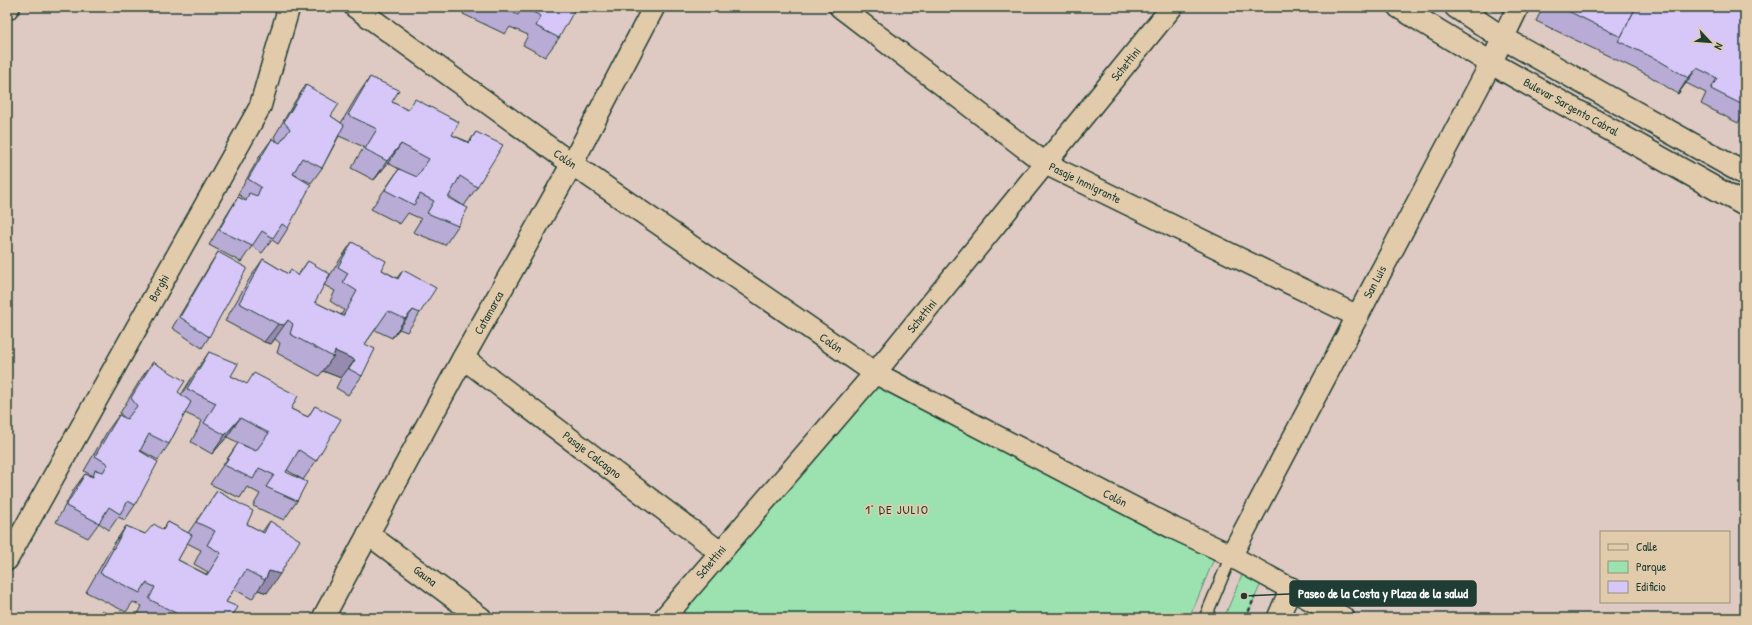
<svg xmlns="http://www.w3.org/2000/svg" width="1752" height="625" font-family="'Patrick Hand',sans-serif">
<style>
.green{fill:#9ce2b0;stroke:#5e9072}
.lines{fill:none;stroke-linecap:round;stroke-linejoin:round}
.service-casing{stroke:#1f3d34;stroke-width:14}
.minor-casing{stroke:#1f3d34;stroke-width:24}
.secondary-casing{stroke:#1f3d34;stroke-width:25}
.path{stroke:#1f3d34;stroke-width:2.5;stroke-dasharray:4 3;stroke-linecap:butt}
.service{stroke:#e2cbab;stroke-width:11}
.minor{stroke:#e2cbab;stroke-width:21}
.secondary{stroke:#e2cbab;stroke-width:22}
.wall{fill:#b8abd5;stroke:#1f3d34;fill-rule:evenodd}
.shaded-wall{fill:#968bae;stroke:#1f3d34}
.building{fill:#d6c7f8;stroke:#1f3d34}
.labels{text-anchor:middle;stroke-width:3.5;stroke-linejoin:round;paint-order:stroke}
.street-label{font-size:12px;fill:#1f3d34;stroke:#e2cbab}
.neighbourhood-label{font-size:13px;letter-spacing:1px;fill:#1f3d34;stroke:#e2cbab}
.leader{fill:none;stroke:#1f3d34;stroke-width:1.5}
.callout-dot{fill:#1f3d34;stroke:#e2cbab;stroke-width:1.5}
.callout{fill:#1f3d34;stroke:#1f3d34;stroke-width:1.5}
.callout-label{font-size:13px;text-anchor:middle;font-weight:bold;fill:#fff}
</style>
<rect width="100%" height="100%" fill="#decac2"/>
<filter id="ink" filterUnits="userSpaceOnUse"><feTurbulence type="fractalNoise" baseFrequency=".025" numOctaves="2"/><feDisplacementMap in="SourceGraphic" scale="8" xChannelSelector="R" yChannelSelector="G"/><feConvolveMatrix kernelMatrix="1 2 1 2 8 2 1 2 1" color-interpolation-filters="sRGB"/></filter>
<g filter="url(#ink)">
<g class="green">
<path d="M875,373l343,176 -23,56 -7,13h-524z"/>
<path d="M1246,565l19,9 -19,44h-22z"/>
</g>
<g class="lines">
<defs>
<path id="service" d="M1205,618l26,-62"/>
<g id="minor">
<path d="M355,7l217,157 303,209 298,155 45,21 126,69"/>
<path d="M840,7l206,157 311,152"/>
<path d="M7,9l2,-2"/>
<path d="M463,358l257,194"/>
<path d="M368,534l113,84"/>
<path d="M1231,556l260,-493 27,-56"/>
<path d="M7,560l253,-453 29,-100"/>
<path d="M323,618l140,-260 109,-194 82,-157"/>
<path d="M664,618l211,-245 297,-366"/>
<path d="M1278,618l13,-30"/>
</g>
<g id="secondary">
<path d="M1399,7l92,56 254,142"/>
<path d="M1456,7l47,31 242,136"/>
</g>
</defs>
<use href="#service" class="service-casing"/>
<use href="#minor" class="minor-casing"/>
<use href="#secondary" class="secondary-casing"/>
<path class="path" d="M1246,618l9,-22"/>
<use href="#service" class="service"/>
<use href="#minor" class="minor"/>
<use href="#secondary" class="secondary"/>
</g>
<g class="wall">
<path d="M465,7h106l-12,31 -14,19 -22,-12 5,-10 -18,-8 -5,7 -42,-20 3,-7z"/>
<path d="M1543,7h191l11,5v100l-7,11 -37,-19 5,-11 -20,-10 -8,11 -30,-19 -112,-54z"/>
<path d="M370,77l22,25 60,33 17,7 7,-10 1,55 -13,19 -16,-10v2l10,28 -13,19 -32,-13 8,-13 -13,-6 -8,11 -29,-15 28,-40 9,5 -20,-11 -14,17 -23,-12 13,-21 -25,-11 -17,32 -11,15 -18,-9 -5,54 -10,16 -6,-4 -10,13 -10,-7 -11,16 -32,-17 19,-32 10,-16 6,3 1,-1 -7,-5 23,-40 11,-15 5,2 -3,-4 21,-36 11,-16 25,31 10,7 16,-27z"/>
<path d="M352,242l30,28 15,8 6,-8 17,43 -13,19 -8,-3 -7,9 -17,-8 -10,14 -3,32 -14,19 -12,-7 5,-10 -18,-7 -4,5 -42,-23 3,-10 -5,-4 -4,5 -7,-2 -39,-21 25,-43 13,-19 25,15 10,1 10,-14 7,41 26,13 3,-5 -14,-9 5,-10 -11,-6 15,-24z"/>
<path d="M218,252l-9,85 -7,11 -30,-20 39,-65z"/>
<path d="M209,352l22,24 60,33 17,8 7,-11 1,55 -13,19 -16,-10 -1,2 11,29 -13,19 -31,-14 7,-12 -13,-7 -7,11 -30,-14 28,-41 11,5 -22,-11 -15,17 -21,-12 11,-21 -17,-8 -16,31 -11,16 -18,-10 -5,55 -10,15 -7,-3 -9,13 -10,-7 -11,15 -32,-16 18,-33 11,-15 6,2v-1l-7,-4 24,-41 11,-15 5,3 -4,-5 22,-36 11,-15 25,30 3,3 15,-24z"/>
<path d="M217,491l30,33 15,8 8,-11 -3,72 -9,-3 -6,9 -18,-10 -8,13 5,16h-95l6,-12 -9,-4 -7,10 -40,-20 27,-47 13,-19 19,8 18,-5 5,-7 20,11zM187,543l14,7 -7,14 14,8 -2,2 -28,-14z"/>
</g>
<g class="shaded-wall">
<path d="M1697,68l-11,15 -8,11 10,-16z"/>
<path d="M401,144l-13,19 -14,17 13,-19z"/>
<path d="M413,310l-14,19 -7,9 13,-19z"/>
<path d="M288,320l-17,24 -7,-2 14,-18z"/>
<path d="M335,351l20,9 -14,18 -18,-7 10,-14z"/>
<path d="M240,418l-13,19 -15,17 13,-19z"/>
<path d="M269,571l11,3 -13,19 -9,-3 7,-10z"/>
<path d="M193,614l11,4h-14z"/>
</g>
<g class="building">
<path d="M501,7h70l4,2 -16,29 -23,-12 5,-10 -19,-9 -4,8z"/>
<path d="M1560,7h76l-15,30z"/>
<path d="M1636,7h98l11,5v94l-34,-17 6,-11 -20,-10 -9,10 -30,-18 -40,-19 3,-4z"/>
<path d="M370,77l29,13 -7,12 16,8 7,-11 44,23 -7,13 17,8 7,-11 27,13 -26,42 -17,-11 -12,22 20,10 -10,18 -31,-13 7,-12 -14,-7 -6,11 -29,-15 14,-21 18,8 12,-18 -28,-15 -14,17 -22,-12 12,-20 -29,-14z"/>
<path d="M306,85l33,19 -8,12 13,9 -22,43 -20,-10 -9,16 18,11 -23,43 -6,-4 -9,14 -11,-7 -10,15 -33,-16 19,-33 8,4 3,-8 8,3 4,-9 -13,-8 24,-40 8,4 10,-14 -6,-7z"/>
<path d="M352,242l34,19 -4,9 16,9 5,-9 33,18 -16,25 -7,-3 -8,9 -17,-8 -23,33 10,5 -13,27 -13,-7 6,-9 -20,-9 -2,6 -43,-23 3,-10 -5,-4 -4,5 -6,-1 -39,-21 24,-44 25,15 3,-4 7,6 10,-15 22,13 -15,28 28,14 14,-25 -14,-9 5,-9 -10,-6z"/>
<path d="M218,252l29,16 -38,69 -29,-20z"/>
<path d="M209,352l29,12 -7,12 16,8 7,-11 44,23 -7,13 17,8 7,-11 26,13 -25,42 -17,-11 -13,22 21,10 -10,19 -31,-14 8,-12 -15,-7 -6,11 -29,-14 14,-22 18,8 13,-18 -29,-15 -15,17 -21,-12 12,-20 -29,-14z"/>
<path d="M153,362l32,19 -7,11 13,10 -22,42 -20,-10 -9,17 18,11 -23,43 -7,-4 -8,13 -11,-7 -10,16 -33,-17 19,-32 8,3 2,-7 8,2 5,-8 -13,-8 24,-41 8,4 10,-13 -6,-8z"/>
<path d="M217,491l36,20 -6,13 17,9 6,-12 30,19 -20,34 -11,-3 -4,9 -19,-10 -20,32 12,5 -7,11h-27l-11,-4 -3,4h-5l-36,-19 6,-12 -9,-4 -6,10 -40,-20 26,-47 19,8 9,-10 9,6 5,-8 24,13 -14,25 29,15 14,-22 -14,-8 8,-14 -19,-9z"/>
<path d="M102,610l9,8h-14z"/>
</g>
</g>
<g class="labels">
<g class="street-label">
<text transform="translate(1126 64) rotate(-51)" y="4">Schettini</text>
<text transform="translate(1571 107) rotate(29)" y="4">Bulevar Sargento Cabral</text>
<text transform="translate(565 159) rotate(35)" y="4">Colón</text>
<text transform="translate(1085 183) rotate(26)" y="4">Pasaje Inmigrante</text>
<text transform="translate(1375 282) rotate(-62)" y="4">San Luis</text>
<text transform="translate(159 288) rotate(-61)" y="4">Borghi</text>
<text transform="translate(489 313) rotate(-61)" y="4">Catamarca</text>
<text transform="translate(922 316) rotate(-51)" y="4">Schettini</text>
<text transform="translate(831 343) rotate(35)" y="4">Colón</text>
<text transform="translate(592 455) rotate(37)" y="4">Pasaje Calcagno</text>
<text transform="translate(1115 498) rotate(27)" y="4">Colón</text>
<text transform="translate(711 562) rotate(-50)" y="4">Schettini</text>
<text transform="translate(425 576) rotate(37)" y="4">Gauna</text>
</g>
<g class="neighbourhood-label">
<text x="897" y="514">1° DE JULIO</text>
</g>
</g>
<path class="leader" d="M1244 596L1290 594"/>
<circle class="callout-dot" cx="1244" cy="596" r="4"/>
<rect class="callout" x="1290" y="581" width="186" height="25" rx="4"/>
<g class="callout-label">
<text x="1383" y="598">Paseo de la Costa y Plaza de la salud</text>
</g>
<rect width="1752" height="625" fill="none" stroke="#e2cbab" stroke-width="24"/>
<rect x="12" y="12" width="1728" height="601" fill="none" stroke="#1f3d34" stroke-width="1.5" filter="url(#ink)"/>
<rect x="1600" y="531" width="130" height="72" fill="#e2cbab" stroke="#94927b"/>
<rect x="1608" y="544" width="20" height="6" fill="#e2cbab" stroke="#94927b"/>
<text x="1636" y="551" font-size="12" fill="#1f3d34">Calle</text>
<rect x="1608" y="561" width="20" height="12" fill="#9ce2b0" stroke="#94927b"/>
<text x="1636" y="571" font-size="12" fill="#1f3d34">Parque</text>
<rect x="1608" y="581" width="20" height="12" fill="#d6c7f8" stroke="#94927b"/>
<text x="1636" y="591" font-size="12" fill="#1f3d34">Edificio</text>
<g transform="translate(1710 42) rotate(116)" stroke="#e2cbab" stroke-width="3" paint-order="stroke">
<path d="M0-3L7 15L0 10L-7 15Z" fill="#1f3d34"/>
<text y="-6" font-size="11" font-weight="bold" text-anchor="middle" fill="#1f3d34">N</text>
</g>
</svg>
